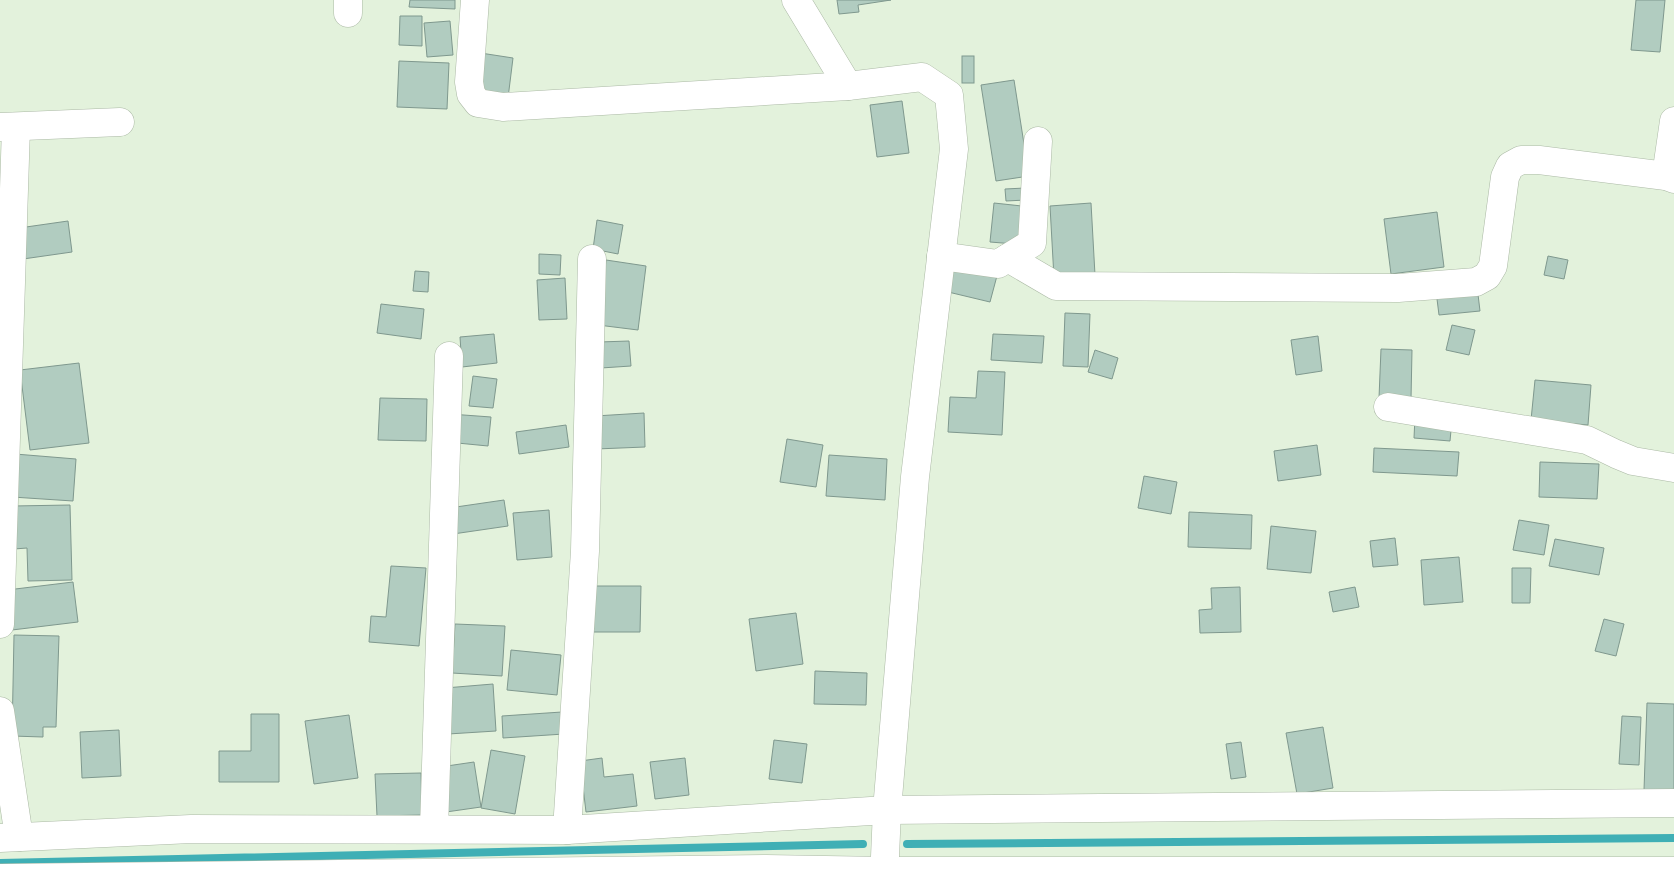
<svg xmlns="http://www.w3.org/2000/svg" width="1674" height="880" font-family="Manrope,sans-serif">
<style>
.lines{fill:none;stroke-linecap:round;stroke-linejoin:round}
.stream{stroke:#3fafb5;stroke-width:8}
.building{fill:#b1ccc0;stroke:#7f988e}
.minor-casing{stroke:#abb9a5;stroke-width:29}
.minor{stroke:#fff;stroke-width:28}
</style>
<rect width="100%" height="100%" fill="#e3f2dc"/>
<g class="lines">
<g class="stream">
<path d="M907,844l767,-6"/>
<path d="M0,863l863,-19"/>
</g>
</g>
<g class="building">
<path d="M410,0h45v9l-46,-2z"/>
<path d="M837,0h54l-33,5 1,7 -20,2z"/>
<path d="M1636,0h29l-5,52 -29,-2z"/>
<path d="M400,16h22v30l-23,-1z"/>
<path d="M450,21l3,34 -26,2 -3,-34z"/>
<path d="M474,52l39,6 -5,40 -39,-5z"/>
<rect x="962" y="56" width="12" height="27"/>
<path d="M399,61l50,2 -2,46 -50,-2z"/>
<path d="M1014,80l15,96 -33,5 -15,-96z"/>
<path d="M902,101l7,52 -32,4 -7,-52z"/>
<path d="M1025,188l1,12 -20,1 -1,-12z"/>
<path d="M994,203l37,4 -4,38 -37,-3z"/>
<path d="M1091,203l4,72 -41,3 -4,-72z"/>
<path d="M1437,212l7,55 -53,7 -7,-55z"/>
<path d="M597,220l26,5 -5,29 -25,-5z"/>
<path d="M68,221l4,31 -56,8 -4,-31z"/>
<path d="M539,254l22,1 -1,20 -21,-1z"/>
<path d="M1548,256l20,4 -4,19 -20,-4z"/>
<path d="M606,260l40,6 -8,64 -48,-6 14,-46z"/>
<path d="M951,260l47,12 -8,30 -46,-11z"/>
<path d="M415,271l14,1 -1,20 -15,-1z"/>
<path d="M565,278l2,41 -28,1 -2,-40z"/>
<path d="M1477,286l3,25 -41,4 -3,-24z"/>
<path d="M381,304l43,5 -3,30 -44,-6z"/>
<path d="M1065,313l25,1 -2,53 -25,-1z"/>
<path d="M1452,325l23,5 -6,25 -23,-5z"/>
<path d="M494,334l3,29 -35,4 -2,-30z"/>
<path d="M993,334l51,2 -2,27 -51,-3z"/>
<path d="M1318,336l4,35 -26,4 -5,-35z"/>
<path d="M629,341l2,25 -30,2 -2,-26z"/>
<path d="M1381,349l31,1 -1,49 -32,-1z"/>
<path d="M1095,350l23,8 -6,21 -24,-7z"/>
<path d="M79,363l10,80 -59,7 -10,-80z"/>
<path d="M978,371l27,1 -3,63 -54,-3 2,-35 26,1z"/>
<path d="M473,376l24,3 -4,29 -24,-2z"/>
<path d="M1535,380l56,5 -3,40 -57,-5z"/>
<path d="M380,398l47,1 -1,42 -48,-1z"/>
<path d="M644,413l1,34 -49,2 -1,-33z"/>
<path d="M450,414l41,3 -3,29 -41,-4z"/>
<path d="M1415,417l37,3 -2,21 -36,-3z"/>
<path d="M566,425l3,22 -50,7 -3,-22z"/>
<path d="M787,439l36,6 -7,42 -36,-5z"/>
<path d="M1317,445l4,30 -43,6 -4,-30z"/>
<path d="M1374,448l85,4 -2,24 -84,-4z"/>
<path d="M15,454l61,5 -3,42 -61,-4z"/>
<path d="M829,455l58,4 -2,41 -59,-4z"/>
<path d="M1540,462l59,2 -2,35 -58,-2z"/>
<path d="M1144,476l33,6 -6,32 -33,-6z"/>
<path d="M504,500l4,26 -55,8 -4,-26z"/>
<path d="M70,505l2,75 -44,1 -1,-33 -13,1 -1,-43z"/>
<path d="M549,510l3,47 -35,3 -4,-47z"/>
<path d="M1189,512l63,3 -1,34 -63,-2z"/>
<path d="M1519,520l30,5 -5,30 -31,-5z"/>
<path d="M1271,526l45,5 -5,42 -44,-4z"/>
<path d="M1395,538l3,27 -25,2 -3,-26z"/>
<path d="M1555,539l49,9 -5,27 -50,-9z"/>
<path d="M1459,557l4,45 -39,3 -3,-45z"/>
<path d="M391,566l35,2 -7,78 -50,-4 2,-26 15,1z"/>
<path d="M1512,568h19l-1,35h-18z"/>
<path d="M73,582l5,40 -66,8 -5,-40z"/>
<path d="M591,586h50l-1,46h-49z"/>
<path d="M1240,587l1,45 -41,1 -1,-23 13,-1 -1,-21z"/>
<path d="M1355,587l4,20 -26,5 -4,-20z"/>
<path d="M796,613l7,51 -47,7 -7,-52z"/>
<path d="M1604,619l20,5 -8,32 -21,-5z"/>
<path d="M455,624l50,2 -3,50 -50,-3z"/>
<path d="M14,635l45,1 -3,91h-13v10l-31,-1z"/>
<path d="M511,650l50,5 -4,40 -50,-5z"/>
<path d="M815,671l52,2 -1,32 -52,-1z"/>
<path d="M493,684l3,47 -48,3 -3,-46z"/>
<path d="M1647,703l27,1v97l-30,-11z"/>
<path d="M562,712l2,22 -61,4 -1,-22z"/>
<path d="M251,714h28v68h-60v-31h32z"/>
<path d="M349,715l9,63 -44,6 -9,-63z"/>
<path d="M1622,716l19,1 -2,48 -20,-1z"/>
<path d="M1323,727l10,61 -36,6 -11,-61z"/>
<path d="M119,730l2,46 -39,2 -2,-46z"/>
<path d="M774,740l33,4 -5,39 -33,-4z"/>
<path d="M1241,742l5,35 -15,2 -5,-35z"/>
<path d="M491,750l34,6 -10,58 -34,-6z"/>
<path d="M602,758l2,19 29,-3 4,32 -51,6 -6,-51z"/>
<path d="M685,758l4,37 -34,4 -5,-37z"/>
<path d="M474,762l7,45 -35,5 -6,-45z"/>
<path d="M421,773l1,42 -45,1 -2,-42z"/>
</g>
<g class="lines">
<defs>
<g id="minor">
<path d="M348,0v13"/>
<path d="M475,0l-6,82 2,12 7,9 25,4 345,-21 74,-9 27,18 5,54 -39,328 -28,333 -3,70"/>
<path d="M796,0l52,86"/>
<path d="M0,127l120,-5"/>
<path d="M1666,176l8,-55"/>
<path d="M941,256l57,8 34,-21 6,-102"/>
<path d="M1008,258l48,28 342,2 78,-6 11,-6 6,-10 12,-89 5,-11 11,-6h18l127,16 8,3"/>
<path d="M1388,407l199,33 29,14 17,7 41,7"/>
<path d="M0,624l16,-497"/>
<path d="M0,711l19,126"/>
<path d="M434,829l15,-473"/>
<path d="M567,830l18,-279 7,-292"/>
<path d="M0,838l191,-9 376,1 320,-20 787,-7"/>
<path d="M0,878l766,-9 119,2h789"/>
</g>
</defs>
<use href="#minor" class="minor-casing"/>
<use href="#minor" class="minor"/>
</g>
</svg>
